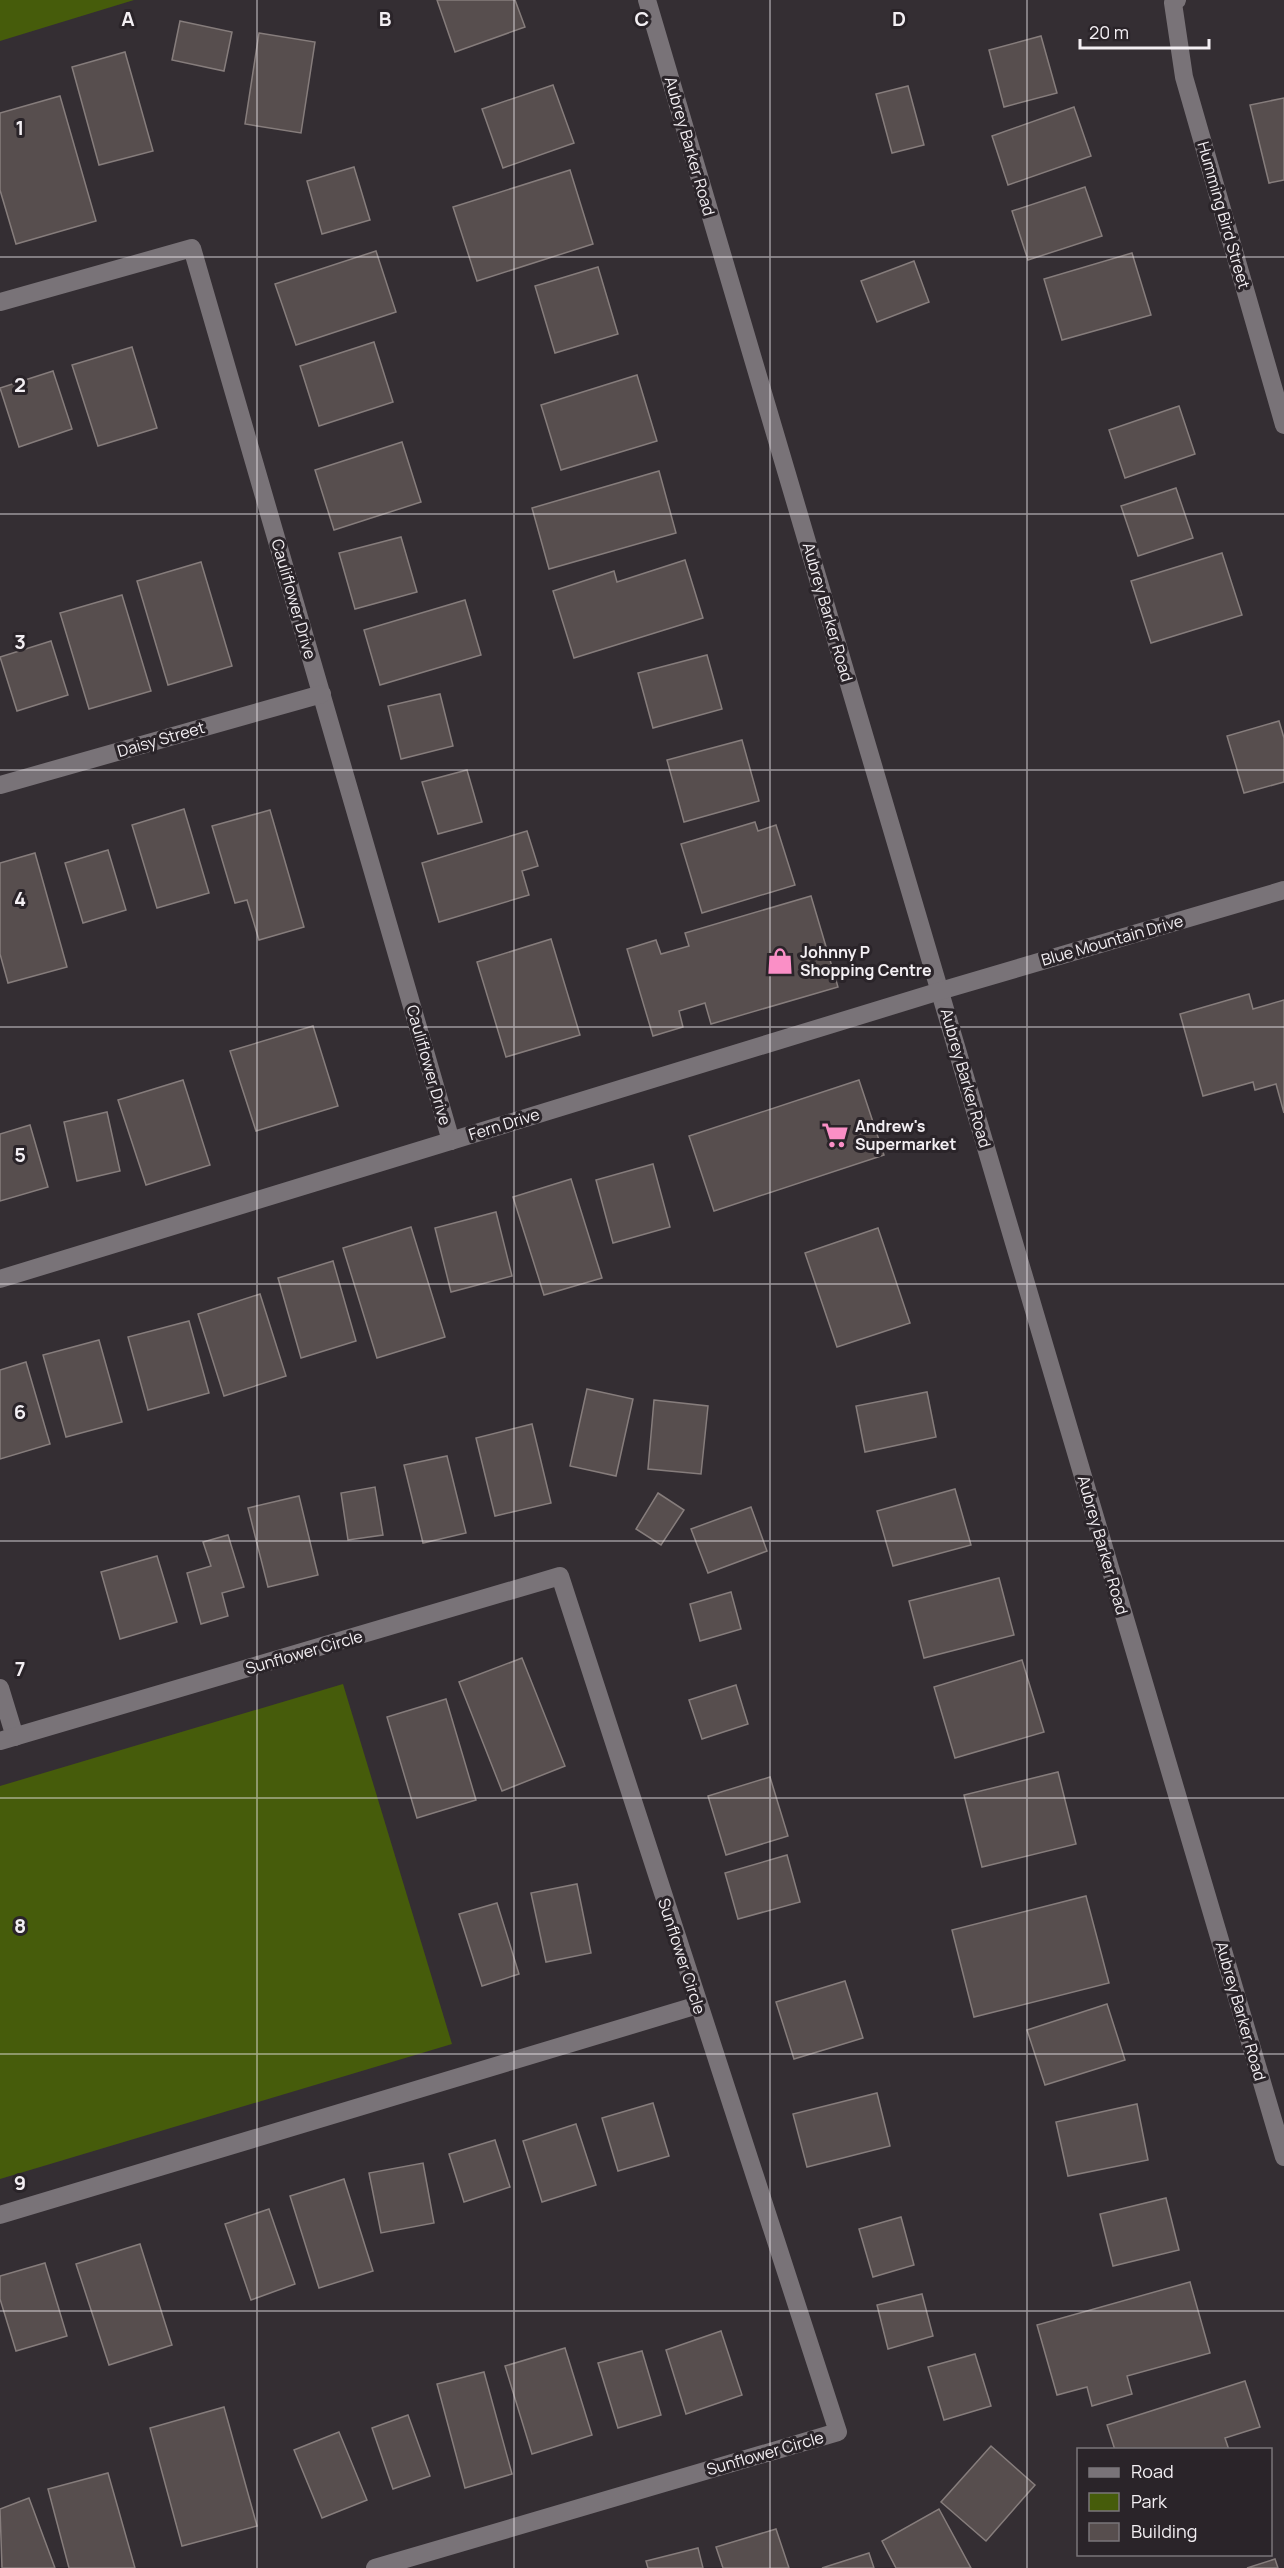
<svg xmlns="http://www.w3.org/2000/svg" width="1284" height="2568" font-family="Manrope,sans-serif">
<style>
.green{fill:#465c0b}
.building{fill:#574e4e;stroke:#867d7c;stroke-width:1.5}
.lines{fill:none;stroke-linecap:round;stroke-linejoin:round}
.minor{stroke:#797378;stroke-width:18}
.grid{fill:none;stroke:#f3eff3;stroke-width:1.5;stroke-opacity:0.55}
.labels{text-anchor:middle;stroke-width:6;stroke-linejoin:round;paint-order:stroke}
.street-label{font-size:16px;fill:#f3eff3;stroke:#2a2429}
.poi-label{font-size:16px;font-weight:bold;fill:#f3eff3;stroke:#2a2429;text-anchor:start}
.grid-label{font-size:20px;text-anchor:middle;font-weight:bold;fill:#f3eff3;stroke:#2a2429;stroke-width:6;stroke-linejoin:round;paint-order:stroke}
</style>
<rect width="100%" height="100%" fill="#342e33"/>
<g class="green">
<path d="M0,0h134l-134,41z"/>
<path d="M343,1684l109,360 -452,135v-393z"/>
</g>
<g class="building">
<path d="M437,0h78l10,27 -70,25z"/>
<path d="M180,21l52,11 -8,39 -52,-11z"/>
<path d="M259,33l56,9 -14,91 -56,-9z"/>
<path d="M1041,36l16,57 -53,14 -15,-57z"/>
<path d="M125,52l28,99 -54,14 -27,-98z"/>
<path d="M553,85l21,58 -71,25 -21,-59z"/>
<path d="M908,86l16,59 -32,8 -16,-59z"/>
<path d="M60,96l36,125 -80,23 -16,-54v-77z"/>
<path d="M1284,98v82l-15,3 -19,-78z"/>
<path d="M1074,107l17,49 -83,29 -16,-49z"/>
<path d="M354,167l16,53 -48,14 -15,-53z"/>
<path d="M570,170l23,74 -116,37 -24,-74z"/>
<path d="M1085,187l17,49 -74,24 -16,-49z"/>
<path d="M376,251l20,61 -100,33 -21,-61z"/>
<path d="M1132,253l19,62 -89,25 -18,-61z"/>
<path d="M914,261l15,41 -52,20 -16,-41z"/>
<path d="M598,267l20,67 -63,19 -20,-67z"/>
<path d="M374,342l19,60 -74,24 -19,-60z"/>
<path d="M132,347l25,81 -59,18 -26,-81z"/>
<path d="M53,371l19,58 -53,18 -19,-59z"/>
<path d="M637,375l20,66 -96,29 -20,-65z"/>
<path d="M1179,406l16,48 -70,24 -16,-48z"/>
<path d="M402,442l19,60 -87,28 -19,-60z"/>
<path d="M659,471l17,62 -127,36 -17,-61z"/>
<path d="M1176,488l17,50 -55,18 -17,-50z"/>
<path d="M401,537l16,55 -62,17 -16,-56z"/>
<path d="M1222,553l20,62 -91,28 -20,-62z"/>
<path d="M685,560l18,58 -129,40 -21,-67 61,-20 3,11z"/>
<path d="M201,562l31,104 -64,19 -31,-104z"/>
<path d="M122,595l29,96 -62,18 -29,-96z"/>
<path d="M465,600l16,55 -101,30 -16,-55z"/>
<path d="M51,641l17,54 -51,16 -17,-54z"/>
<path d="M707,655l15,54 -69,19 -15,-55z"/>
<path d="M440,694l13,52 -52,13 -13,-53z"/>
<path d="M1279,721l5,17v44l-40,11 -17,-57z"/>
<path d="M742,740l17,61 -75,21 -17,-62z"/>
<path d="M467,770l15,52 -44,12 -16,-52z"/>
<path d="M184,809l25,84 -52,15 -25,-83z"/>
<path d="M270,810l34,117 -45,13 -12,-40 -12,3 -23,-77z"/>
<path d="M755,822l3,9 18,-6 19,60 -93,28 -21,-69z"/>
<path d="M527,831l11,35 -16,5 7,24 -90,27 -17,-59z"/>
<path d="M108,850l18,60 -43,13 -18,-60z"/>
<path d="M35,853l32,114 -59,16 -8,-29v-91z"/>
<path d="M811,896l27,91 -127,37 -6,-21 -26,8 4,16 -30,9 -26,-87 29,-9 5,14 28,-8 -4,-13z"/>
<path d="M551,939l29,96 -74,22 -29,-95z"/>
<path d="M1249,994l4,15 31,-9v113l-8,-29 -21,6 -2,-8 -50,14 -23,-82z"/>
<path d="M313,1026l25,80 -82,25 -26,-80z"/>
<path d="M183,1080l27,85 -64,20 -28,-85z"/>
<path d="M859,1080l25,75 -170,56 -25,-75z"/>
<path d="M107,1112l13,59 -43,10 -13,-59z"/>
<path d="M30,1125l18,62 -48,14v-67z"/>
<path d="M653,1164l17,63 -57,16 -17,-63z"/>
<path d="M571,1179l31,99 -58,17 -31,-98z"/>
<path d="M496,1212l16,64 -61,16 -16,-64z"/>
<path d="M411,1227l34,110 -68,21 -34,-110z"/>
<path d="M878,1228l32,95 -73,24 -32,-94z"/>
<path d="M333,1261l23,80 -55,17 -23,-80z"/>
<path d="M260,1294l26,82 -62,20 -26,-82z"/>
<path d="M189,1321l20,72 -61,17 -20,-73z"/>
<path d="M99,1340l23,82 -56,15 -23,-82z"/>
<path d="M26,1362l24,82 -50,15v-89z"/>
<path d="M587,1389l46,10 -17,77 -46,-10z"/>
<path d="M927,1392l9,45 -71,15 -9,-46z"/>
<path d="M654,1400l54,6 -7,68 -53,-5z"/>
<path d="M532,1424l19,79 -56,13 -19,-78z"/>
<path d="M447,1456l19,77 -43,10 -19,-78z"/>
<path d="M375,1487l8,48 -35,5 -7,-47z"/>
<path d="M955,1489l16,56 -78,21 -16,-55z"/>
<path d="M658,1493l26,17 -23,35 -25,-16z"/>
<path d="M299,1496l19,79 -50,12 -20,-79z"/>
<path d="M751,1507l16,44 -59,22 -17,-44z"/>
<path d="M228,1535l16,52 -22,6 6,23 -27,8 -14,-51 24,-7 -8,-24z"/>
<path d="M157,1556l20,66 -57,17 -19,-67z"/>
<path d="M999,1578l15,57 -90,23 -15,-57z"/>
<path d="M731,1592l10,37 -41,12 -10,-37z"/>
<path d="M522,1658l43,108 -63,25 -43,-109z"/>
<path d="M1022,1660l22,72 -89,26 -21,-71z"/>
<path d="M736,1685l12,39 -46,15 -13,-39z"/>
<path d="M446,1699l30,101 -59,18 -30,-101z"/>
<path d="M1058,1772l18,72 -94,23 -18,-72z"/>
<path d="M770,1777l18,59 -62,19 -18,-59z"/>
<path d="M787,1855l13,47 -62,17 -13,-46z"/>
<path d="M577,1884l14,69 -45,9 -15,-69z"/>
<path d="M1086,1896l23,87 -135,34 -22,-87z"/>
<path d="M497,1903l22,71 -37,12 -23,-72z"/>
<path d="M845,1981l18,57 -69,21 -18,-57z"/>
<path d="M1107,2004l18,56 -80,25 -18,-55z"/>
<path d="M877,2093l13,53 -83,21 -14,-53z"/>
<path d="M653,2103l16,53 -51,15 -16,-53z"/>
<path d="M1137,2104l11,56 -80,16 -12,-54z"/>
<path d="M576,2124l20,61 -54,17 -19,-61z"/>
<path d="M495,2140l15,47 -46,15 -15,-48z"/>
<path d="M423,2163l11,60 -53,10 -12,-60z"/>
<path d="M344,2179l29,92 -54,17 -29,-92z"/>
<path d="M1166,2198l13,52 -66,16 -13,-52z"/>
<path d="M269,2209l26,75 -44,16 -26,-76z"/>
<path d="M901,2217l13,48 -41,12 -14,-48z"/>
<path d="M140,2244l32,101 -63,20 -33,-101z"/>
<path d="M45,2263l22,73 -51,15 -16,-52v-23z"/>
<path d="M1190,2282l20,71 -83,23 5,18 -40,12 -5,-19 -30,8 -20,-70z"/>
<path d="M922,2294l11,42 -45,13 -11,-44z"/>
<path d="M721,2331l21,64 -56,19 -20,-64z"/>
<path d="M565,2348l27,87 -60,19 -27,-88z"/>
<path d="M642,2351l19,64 -43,13 -20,-65z"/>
<path d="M975,2354l16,52 -47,14 -16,-53z"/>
<path d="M484,2372l28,102 -47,14 -28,-104z"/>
<path d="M1245,2381l15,46 -35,11 4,12h-114l-8,-25z"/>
<path d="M224,2407l33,119 -75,20 -32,-118z"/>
<path d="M408,2415l22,61 -37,13 -21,-61z"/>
<path d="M339,2432l28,68 -45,18 -28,-68z"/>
<path d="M991,2446l44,39 -49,56 -45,-39z"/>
<path d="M108,2473l27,95h-66l-21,-79z"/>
<path d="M29,2498l26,70h-53l-2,-59z"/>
<path d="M939,2509l32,59h-75l-14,-27z"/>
<path d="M776,2529l13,39h-66l-7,-21z"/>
<path d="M698,2548l5,20h-55l-2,-7z"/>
<path d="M869,2553l5,15h-52z"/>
<path d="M1275,2559l3,9h-31z"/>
</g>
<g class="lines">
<g class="minor">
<path d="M647,0l637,2157"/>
<path d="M1177,0l-4,3 11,74 100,348"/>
<path d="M0,302l192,-54 259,893"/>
<path d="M0,785l322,-91"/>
<path d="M0,1279l940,-288 344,-101"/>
<path d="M0,1688l15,49"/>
<path d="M0,1741l560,-165 278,856 -463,136"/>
<path d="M0,2215l698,-210"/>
</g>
</g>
<path class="grid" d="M257,0v2568M514,0v2568M770,0v2568M1027,0v2568M0,257h1284M0,514h1284M0,770h1284M0,1027h1284M0,1284h1284M0,1541h1284M0,1798h1284M0,2054h1284M0,2311h1284"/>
<defs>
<symbol id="shop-bare" viewBox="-9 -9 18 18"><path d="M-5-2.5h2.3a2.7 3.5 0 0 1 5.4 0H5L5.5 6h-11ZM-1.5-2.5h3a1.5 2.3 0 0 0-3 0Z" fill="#fa8fc6" stroke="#2a2429" stroke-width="2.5" paint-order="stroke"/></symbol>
<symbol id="supermarket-bare" viewBox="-9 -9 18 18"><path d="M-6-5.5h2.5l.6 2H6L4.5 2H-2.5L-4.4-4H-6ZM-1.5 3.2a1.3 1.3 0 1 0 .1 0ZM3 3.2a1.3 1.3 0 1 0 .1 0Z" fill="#fa8fc6" stroke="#2a2429" stroke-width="2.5" paint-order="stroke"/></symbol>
</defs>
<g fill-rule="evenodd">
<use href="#shop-bare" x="761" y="942" width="38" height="38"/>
<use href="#supermarket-bare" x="816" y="1116" width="38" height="38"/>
</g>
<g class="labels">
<g class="street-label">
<text transform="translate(690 146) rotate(74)" y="6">Aubrey Barker Road</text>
<text transform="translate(1224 215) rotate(74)" y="6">Humming Bird Street</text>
<text transform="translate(294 599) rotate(74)" y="6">Cauliflower Drive</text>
<text transform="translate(828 612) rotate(74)" y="6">Aubrey Barker Road</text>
<text transform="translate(161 739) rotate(-16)" y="6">Daisy Street</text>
<text transform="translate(1112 940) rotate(-16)" y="6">Blue Mountain Drive</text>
<text transform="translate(429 1065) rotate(74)" y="6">Cauliflower Drive</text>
<text transform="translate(966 1078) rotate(74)" y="6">Aubrey Barker Road</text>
<text transform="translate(504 1124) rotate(-17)" y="6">Fern Drive</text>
<text transform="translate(1103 1545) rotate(74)" y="6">Aubrey Barker Road</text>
<text transform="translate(304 1652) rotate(-16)" y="6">Sunflower Circle</text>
<text transform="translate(682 1956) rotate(72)" y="6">Sunflower Circle</text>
<text transform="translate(1241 2011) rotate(74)" y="6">Aubrey Barker Road</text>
<text transform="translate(765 2453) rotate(-16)" y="6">Sunflower Circle</text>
</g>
<g class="poi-label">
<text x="800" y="958">Johnny P<tspan x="800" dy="18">Shopping Centre</tspan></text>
<text x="855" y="1132">Andrew's<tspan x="855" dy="18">Supermarket</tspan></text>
</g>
</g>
<g class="grid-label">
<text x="128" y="26">A</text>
<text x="385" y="26">B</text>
<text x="642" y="26">C</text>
<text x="899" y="26">D</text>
<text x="20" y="135">1</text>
<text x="20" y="392">2</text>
<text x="20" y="649">3</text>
<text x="20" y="906">4</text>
<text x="20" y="1162">5</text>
<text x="20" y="1419">6</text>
<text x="20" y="1676">7</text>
<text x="20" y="1933">8</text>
<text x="20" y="2190">9</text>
</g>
<rect x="1077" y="2448" width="195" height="108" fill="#2a2429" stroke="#7a757a" stroke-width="1.5"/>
<rect x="1089" y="2468" width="30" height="9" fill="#797378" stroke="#7a757a" stroke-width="1.5"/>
<text x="1131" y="2478" font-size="18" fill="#f3eff3">Road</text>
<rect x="1089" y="2493" width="30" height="18" fill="#465c0b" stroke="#7a757a" stroke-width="1.5"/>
<text x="1131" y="2508" font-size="18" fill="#f3eff3">Park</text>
<rect x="1089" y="2523" width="30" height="18" fill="#574e4e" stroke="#7a757a" stroke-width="1.5"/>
<text x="1131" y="2538" font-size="18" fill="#f3eff3">Building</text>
<path d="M1080 39v9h129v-9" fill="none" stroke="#f3eff3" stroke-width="3"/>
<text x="1089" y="39" font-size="18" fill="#f3eff3" stroke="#2a2429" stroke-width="4.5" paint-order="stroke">20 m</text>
</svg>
